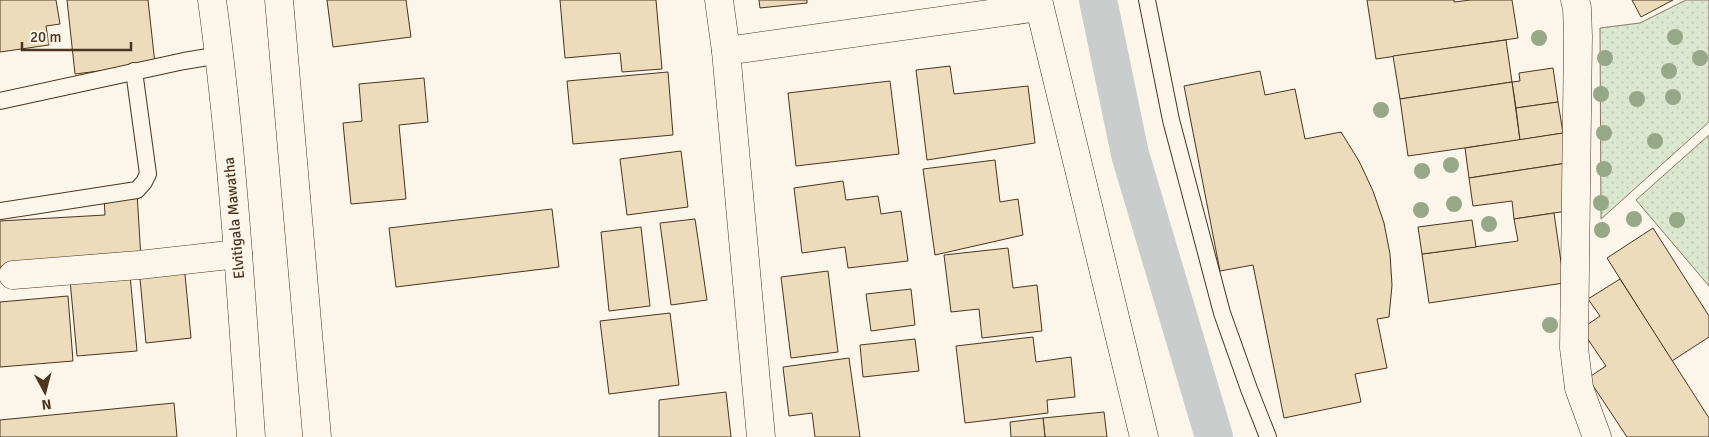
<svg xmlns="http://www.w3.org/2000/svg" width="1709" height="437" font-family="Signika,sans-serif">
<style>
.grass{fill:url(#grass-dots);stroke:#887966}
.lines{fill:none;stroke-linecap:round;stroke-linejoin:round}
.canal{stroke:#c9cecd;stroke-width:38}
.building{fill:#ecdcbc;stroke:#4a3520}
.service-casing{stroke:#4a3520;stroke-width:18}
.minor-casing{stroke:#4a3520;stroke-width:29}
.trunk-casing{stroke:#4a3520;stroke-width:29}
.service{stroke:#fbf6e9;stroke-width:16}
.minor{stroke:#fbf6e9;stroke-width:28}
.trunk{stroke:#fbf6e9;stroke-width:28}
.tree{fill:#96a887}
.labels{text-anchor:middle;stroke-width:4;stroke-linejoin:round;paint-order:stroke}
.street-label{font-size:15px;fill:#4a3520;stroke:#fbf6e9}
</style>
<defs>
<pattern id="grass-dots" width="8" height="8" patternUnits="userSpaceOnUse" patternTransform="scale(1.25)"><rect width="8" height="8" fill="#dce7d0"/><path d="M2 2h.1M6 6h.1" fill="none" stroke="#bec7b2" stroke-width="1.8" stroke-linecap="round"/></pattern>
</defs>
<rect width="100%" height="100%" fill="#fbf6e9"/>
<g class="grass">
<path d="M1686,0h23v122l-108,97 -1,-191 40,-5z"/>
<path d="M1709,135v151l-73,-86z"/>
</g>
<g class="lines">
<path class="canal" d="M1098,0l32,154 84,283"/>
</g>
<g class="building">
<path d="M0,0h56l4,24 -14,2 3,19 -49,7z"/>
<path d="M67,0h81l7,64 -80,10z"/>
<path d="M327,0h79l5,37 -78,10z"/>
<path d="M560,0h96l6,69 -40,3 -2,-19 -55,5z"/>
<path d="M759,0h48v3l-47,5z"/>
<path d="M1367,0h87v2l17,-2h41l6,38 -142,21z"/>
<path d="M1632,0h41l-32,17z"/>
<path d="M1506,40l6,42 -112,17 -7,-43z"/>
<path d="M950,66l4,28 74,-8 7,57 -108,17 -11,-90z"/>
<path d="M1553,68l5,34 -42,6 -4,-26 8,-1 -1,-8z"/>
<path d="M1260,71l5,24 30,-6 10,50 36,-7 18,29 14,30 11,32 6,31 2,31 -3,32 -12,2 10,49 -32,6 6,28 -77,16 -31,-153 -33,6 -36,-185z"/>
<path d="M668,72l5,63 -100,9 -6,-63z"/>
<path d="M424,78l4,44 -29,3 7,74 -55,5 -8,-81 19,-2 -3,-37z"/>
<path d="M890,81l9,73 -103,12 -8,-73z"/>
<path d="M1512,82l8,58 -112,16 -8,-57z"/>
<path d="M1558,102l5,31 -43,7 -4,-32z"/>
<path d="M1563,133l4,30 -98,15 -4,-30z"/>
<path d="M681,151l7,56 -61,8 -7,-56z"/>
<path d="M995,160l5,42 18,-3 5,36 -88,20 -12,-86z"/>
<path d="M1567,163l7,47 -60,9 -2,-18 -39,5 -4,-28z"/>
<path d="M843,181l3,19 32,-4 3,18 20,-3 7,50 -60,7 -3,-21 -43,6 -8,-65z"/>
<path d="M137,193l4,66 -141,8v-46l105,-6 -1,-19z"/>
<path d="M552,209l7,58 -163,20 -7,-59z"/>
<path d="M1554,213l10,70 -135,20 -7,-49 96,-13 -4,-22z"/>
<path d="M695,219l12,81 -36,5 -11,-82z"/>
<path d="M1472,220l4,27 -54,7 -4,-27z"/>
<path d="M641,227l9,79 -41,5 -8,-79z"/>
<path d="M1653,228l56,88v21l-37,24 -65,-103z"/>
<path d="M1008,248l5,40 24,-3 5,46 -60,7 -3,-29 -28,3 -7,-57z"/>
<path d="M184,264l7,74 -45,5 -7,-75z"/>
<path d="M828,271l10,81 -47,6 -10,-81z"/>
<path d="M130,275l7,76 -60,5 -7,-76z"/>
<path d="M1620,279l89,139v19h-82l-39,-59 18,-12 -25,-37 19,-13 -12,-17z"/>
<path d="M911,289l4,36 -44,6 -5,-37z"/>
<path d="M68,296l5,65 -73,6v-65z"/>
<path d="M670,313l9,72 -70,9 -9,-73z"/>
<path d="M1033,337l3,25 35,-5 4,40 -28,3 1,13 -83,10 -9,-77z"/>
<path d="M915,339l4,32 -56,6 -3,-32z"/>
<path d="M849,358l11,79h-45l-3,-24 -23,3 -6,-49z"/>
<path d="M726,392l5,45h-72v-37z"/>
<path d="M174,403l3,34h-177v-17z"/>
<path d="M1104,412l3,25h-62l-2,-19z"/>
<path d="M1043,418l2,19h-34l-1,-15z"/>
</g>
<g class="lines">
<defs>
<g id="service">
<path d="M1147,0l24,120 51,193 27,76 19,48"/>
<path d="M0,101l184,-40 36,-6"/>
<path d="M0,211l137,-21 7,-8 4,-8 -14,-103"/>
</g>
<g id="minor">
<path d="M719,0l7,51 35,386"/>
<path d="M1038,0l106,437"/>
<path d="M1575,0l2,8 1,28 -4,312 5,40 18,49"/>
<path d="M726,51l313,-44"/>
<path d="M13,275l126,-10 99,-11"/>
</g>
<g id="trunk">
<path d="M212,0c20,145 29,291 39,437"/>
<path d="M279,0l38,437"/>
</g>
</defs>
<use href="#service" class="service-casing"/>
<use href="#minor" class="minor-casing"/>
<use href="#trunk" class="trunk-casing"/>
<use href="#service" class="service"/>
<use href="#minor" class="minor"/>
<use href="#trunk" class="trunk"/>
</g>
<g class="tree">
<circle cx="1675" cy="37" r="8"/>
<circle cx="1539" cy="38" r="8"/>
<circle cx="1605" cy="58" r="8"/>
<circle cx="1700" cy="58" r="8"/>
<circle cx="1669" cy="71" r="8"/>
<circle cx="1601" cy="94" r="8"/>
<circle cx="1673" cy="97" r="8"/>
<circle cx="1637" cy="99" r="8"/>
<circle cx="1381" cy="110" r="8"/>
<circle cx="1604" cy="133" r="8"/>
<circle cx="1655" cy="141" r="8"/>
<circle cx="1451" cy="165" r="8"/>
<circle cx="1604" cy="169" r="8"/>
<circle cx="1422" cy="171" r="8"/>
<circle cx="1601" cy="203" r="8"/>
<circle cx="1454" cy="204" r="8"/>
<circle cx="1421" cy="210" r="8"/>
<circle cx="1634" cy="219" r="8"/>
<circle cx="1677" cy="220" r="8"/>
<circle cx="1489" cy="224" r="8"/>
<circle cx="1602" cy="230" r="8"/>
<circle cx="1550" cy="325" r="8"/>
</g>
<g class="labels">
<g class="street-label">
<text transform="translate(234 218) rotate(-95)" y="5">Elvitigala Mawatha</text>
</g>
</g>
<g transform="translate(45 392) rotate(173)" stroke="#fbf6e9" stroke-width="4" paint-order="stroke">
<path d="M0-4L9 19L0 12L-9 19Z" fill="#4a3520"/>
<text y="-8" font-size="14" font-weight="bold" text-anchor="middle" fill="#4a3520">N</text>
</g>
<path d="M22 42v8h109v-8" fill="none" stroke="#4a3520" stroke-width="2.5"/>
<text x="30" y="42" font-size="15" fill="#4a3520" stroke="#fbf6e9" stroke-width="4" paint-order="stroke">20 m</text>
</svg>
